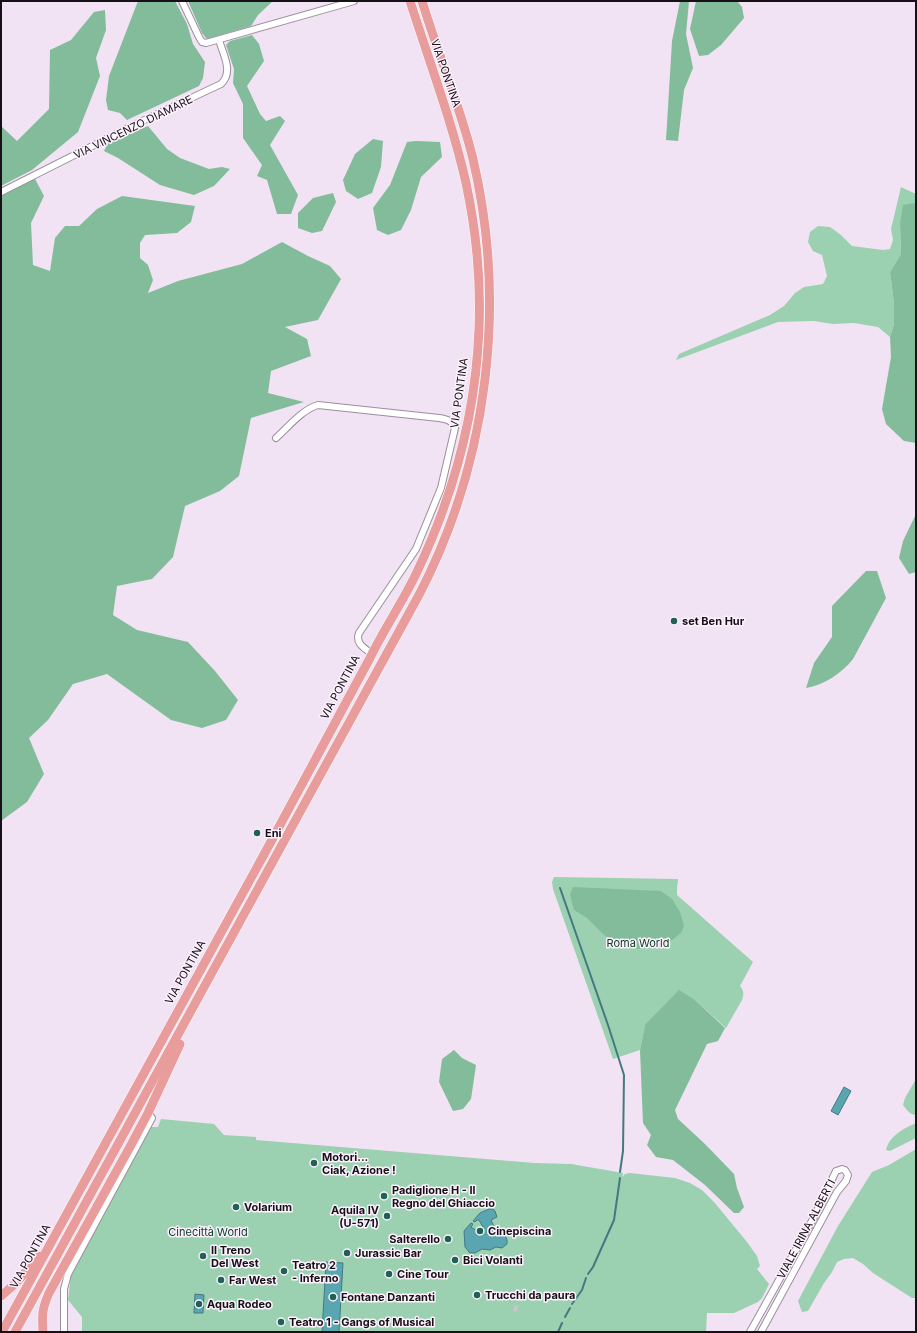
<svg xmlns="http://www.w3.org/2000/svg" width="917" height="1333" font-family="Inter,sans-serif">
<style>
.green{fill:#9bd1b1}
.forest{fill:#82bc9a}
.water{fill:#5aa6b0;stroke:#457982}
.lines{fill:none;stroke-linecap:round;stroke-linejoin:round}
.stream{stroke:#457982;stroke-width:2}
.minor-tunnel{stroke:#d0c4d2;stroke-width:6;stroke-dasharray:6 3;stroke-linecap:butt}
.minor-casing{stroke:#9b8e9d;stroke-width:8}
.highway-casing{stroke:#fff;stroke-width:10}
.minor{stroke:#fff;stroke-width:6}
.highway{stroke:#e89c9c;stroke-width:9}
.poi-dot{fill:#1d6254;stroke:#fdf1fe;stroke-width:1.5}
.labels{text-anchor:middle;stroke-width:3;stroke-linejoin:round;paint-order:stroke}
.street-label{font-size:11px;fill:#151116;stroke:#fdf1fe}
.poi-label{font-size:11px;font-weight:bold;fill:#151116;stroke:#fdf1fe;text-anchor:start}
.park-label{font-size:11px;fill:#093923;stroke:#fdf1fe}
</style>
<rect width="100%" height="100%" fill="#f1e3f3"/>
<g class="green">
<path d="M901,187l15,7v10l-1,-1 -15,21 1,30 -11,18 4,32v20l-4,13 -12,-10 -24,-4 -21,1 -19,-3 -36,1 -102,38 3,-6 91,-39 14,-9 11,-13 9,-6 19,-3 4,-8 -5,-21 -9,-4 -5,-9 2,-10 8,-6 12,1 11,8 11,11 31,4 7,-1 3,-9 -2,-11z"/>
<path d="M554,877l124,2 -1,10v6l76,67 -13,24c4,5 4,8 2,14l-16,28 -31,-28 -50,25 -5,25 -27,9 -60,-170 -1,-7z"/>
<path d="M916,1079v36c-6,0 -10,-6 -13,-10l2,-7z"/>
<path d="M161,1119l53,5 10,11 32,2v3l278,23 37,1 52,9 -1,4 3,-3 5,-1 45,5 15,5 12,7 12,12 33,40 10,14 3,10 -3,3 12,15 -7,14 -4,4 -24,11h-27l-1,19h-624v-15l-14,-17 3,-25 80,-148h7z"/>
<path d="M916,1123v15l-26,13 -4,-1c3,-14 17,-21 30,-27z"/>
<path d="M916,1149v149h-4l-39,-25 -10,-9 -10,-6 -9,1 -7,3 -5,10 -8,11 -16,28 -6,1 -4,-11 40,-75 34,-54 17,-7z"/>
</g>
<g class="forest">
<path d="M138,1h37l12,23 6,20 12,18 -2,16 -4,8 -72,34 -7,-7 -12,-3 -2,-10 3,-24z"/>
<path d="M188,1h85l-15,14 -7,11 -44,13 -5,-6z"/>
<path d="M680,1h9l-3,33 7,34 -9,22 -6,51 -12,-1 6,-99z"/>
<path d="M696,1h41l5,6 2,11 -23,27 -13,10 -9,1 -9,-27z"/>
<path d="M105,10l1,20 -10,28 4,18 -22,56 -46,38 -31,16v-60l16,15 32,-32 1,-59 21,-10 23,-28z"/>
<path d="M252,35l7,9 5,17 -17,25 13,28 6,7 14,-5 5,5 -15,24 28,50 -7,19h-14l-10,-34 -10,-4 5,-11 -19,-27v-34l-10,-21 1,-14 -8,-24 4,-4z"/>
<path d="M148,126l19,23 13,9 29,11 13,-2 8,2 -16,17 -20,9 -34,-10 -42,-27 -14,-7 4,-8z"/>
<path d="M373,139l10,2 -2,26 -9,26 -14,6 -12,-8 -3,-11 12,-26z"/>
<path d="M416,141l24,1 2,15 -21,20 -10,33 -10,20 -13,5 -11,-5 -4,-22 17,-23 17,-43z"/>
<path d="M34,177l10,19 -13,27 2,42 17,6 5,-33 10,-12h14l18,-17 25,-13 73,10 -4,16 -14,11 -32,2 -5,8v15l8,7 5,15 -5,13 30,-12 64,-17 40,-22 26,14 22,10 11,13 -23,41 -33,7 22,12 4,17 -40,15 -3,22 36,9 -53,16 -12,58 -19,15 -35,15 -12,51 -21,22 -35,7 -4,29 24,15 51,12 27,29 23,29 -12,20 -24,8 -31,-8 -64,-46 -34,10 -25,36 -19,18 15,36 -17,28 -26,19v-627z"/>
<path d="M333,193l3,9 -14,29 -10,2 -14,-5v-15l15,-15z"/>
<path d="M915,203l1,1v239l-12,-2 -18,-17 -4,-15 9,-52 -1,-20 4,-13v-20l-4,-32 11,-18 -1,-30 3,-19z"/>
<path d="M916,514v58l-7,2 -10,-16 4,-17z"/>
<path d="M866,571h11l9,27 -33,61c-11,14 -29,26 -47,29l8,-25 18,-26v-31z"/>
<path d="M573,887l88,4 11,8 8,13 4,14 -3,7 -9,7 -31,9 -19,-1 -20,-15 -15,-15 -13,-8 -4,-15z"/>
<path d="M679,990l16,10 30,28 -7,13 -11,3 -32,66 3,9 27,25 29,30 3,14 7,19 -5,6h-5l-29,-28 -32,-25 -17,-3 -9,-12 4,-10 -8,-12 -3,-73 5,-25z"/>
<path d="M454,1050l8,8 14,7 -5,34 -8,10 -10,2 -14,-29 3,-23z"/>
</g>
<g class="water">
<path d="M844,1087l7,4 -13,24 -7,-4z"/>
<path d="M489,1209h4l2,2 2,6 -6,3 8,17 6,-2 2,5v4l-5,4 -6,-1 -6,3 -8,-1 -7,4h-5l-5,-6 -1,-16 7,-8 2,1 -2,3 6,4 4,-1 2,-3 -4,-7h-2l-2,2 -2,-1 7,-8z"/>
<path d="M326,1262l17,1 -4,69h-17z"/>
<path d="M195,1294l9,1 -1,18h-9z"/>
</g>
<g class="lines">
<g class="stream">
<path d="M560,888l48,137 16,50 -1,76 -3,21"/>
<path d="M588,1274l5,-7 21,-47 6,-42"/>
<path d="M572,1304l10,-14 4,-12"/>
<path d="M565,1317l5,-9"/>
<path d="M558,1332l4,-9"/>
</g>
<path class="minor-tunnel" d="M514,1308l3,1"/>
<defs>
<g id="minor">
<path d="M182,1l17,36 3,5 4,1 148,-42"/>
<path d="M1,192l135,-68 85,-40c13,-12 2,-30 -2,-44"/>
<path d="M276,438c12,-11 27,-29 42,-33l121,13c7,1 13,2 16,10l-14,60 -25,61 -57,84c-4,10 5,15 13,21"/>
<path d="M64,1332v-43l4,-15 84,-156 -4,-5"/>
<path d="M750,1332l63,-113 23,-48 6,-2 3,1 3,5 -2,6 -9,11 -76,140"/>
</g>
<g id="highway">
<path d="M1,1296l16,-14 22,-26"/>
<path d="M2,1332c90,-165 181,-329 271,-494 32,-60 65,-120 97,-180 14,-29 32,-55 46,-84 37,-77 60,-160 63,-246 2,-48 -3,-98 -13,-145 -14,-62 -37,-122 -56,-182"/>
<path d="M15,1332l405,-739c68,-132 87,-289 53,-434 -13,-54 -35,-105 -51,-158"/>
<path d="M43,1332c-1,-18 -1,-23 6,-39l82,-148 17,-32 32,-69"/>
</g>
</defs>
<use href="#minor" class="minor-casing"/>
<use href="#highway" class="highway-casing"/>
<use href="#minor" class="minor"/>
<use href="#highway" class="highway"/>
</g>
<g class="poi-dot">
<circle cx="674" cy="621" r="4"/>
<circle cx="257" cy="833" r="4"/>
<circle cx="314" cy="1163" r="4"/>
<circle cx="384" cy="1196" r="4"/>
<circle cx="236" cy="1207" r="4"/>
<circle cx="387" cy="1216" r="4"/>
<circle cx="480" cy="1231" r="4"/>
<circle cx="448" cy="1239" r="4"/>
<circle cx="347" cy="1253" r="4"/>
<circle cx="203" cy="1256" r="4"/>
<circle cx="455" cy="1260" r="4"/>
<circle cx="284" cy="1271" r="4"/>
<circle cx="389" cy="1274" r="4"/>
<circle cx="221" cy="1280" r="4"/>
<circle cx="477" cy="1295" r="4"/>
<circle cx="333" cy="1297" r="4"/>
<circle cx="199" cy="1304" r="4"/>
<circle cx="281" cy="1322" r="4"/>
</g>
<g class="labels">
<g class="street-label">
<text transform="translate(446 73) rotate(71)" y="4">VIA PONTINA</text>
<text transform="translate(133 127) rotate(-26)" y="4">VIA VINCENZO DIAMARE</text>
<text transform="translate(459 393) rotate(-82)" y="4">VIA PONTINA</text>
<text transform="translate(340 687) rotate(-62)" y="4">VIA PONTINA</text>
<text transform="translate(185 972) rotate(-61)" y="4">VIA PONTINA</text>
<text transform="translate(806 1229) rotate(-62)" y="4">VIALE IRINA ALBERTI</text>
<text transform="translate(30 1256) rotate(-61)" y="4">VIA PONTINA</text>
</g>
<g class="poi-label">
<text x="682" y="625">set Ben Hur</text>
<text x="265" y="837">Eni</text>
<text x="322" y="1161">Motori...<tspan x="322" dy="13">Ciak, Azione !</tspan></text>
<text x="392" y="1194">Padiglione H - Il<tspan x="392" dy="13">Regno del Ghiaccio</tspan></text>
<text x="244" y="1211">Volarium</text>
<text x="379" y="1214" text-anchor="end">Aquila IV<tspan x="379" dy="13">(U-571)</tspan></text>
<text x="488" y="1235">Cinepiscina</text>
<text x="440" y="1243" text-anchor="end">Salterello</text>
<text x="211" y="1254">Il Treno<tspan x="211" dy="13">Del West</tspan></text>
<text x="355" y="1257">Jurassic Bar</text>
<text x="463" y="1264">Bici Volanti</text>
<text x="292" y="1269">Teatro 2<tspan x="292" dy="13">- Inferno</tspan></text>
<text x="397" y="1278">Cine Tour</text>
<text x="229" y="1284">Far West</text>
<text x="485" y="1299">Trucchi da paura</text>
<text x="341" y="1301">Fontane Danzanti</text>
<text x="207" y="1308">Aqua Rodeo</text>
<text x="289" y="1326">Teatro 1 - Gangs of Musical</text>
</g>
<g class="park-label">
<text x="638" y="947">Roma World</text>
<text x="208" y="1236">Cinecittà World</text>
</g>
</g>
<rect width="917" height="1333" fill="none" stroke="#151116" stroke-width="4"/>
</svg>
